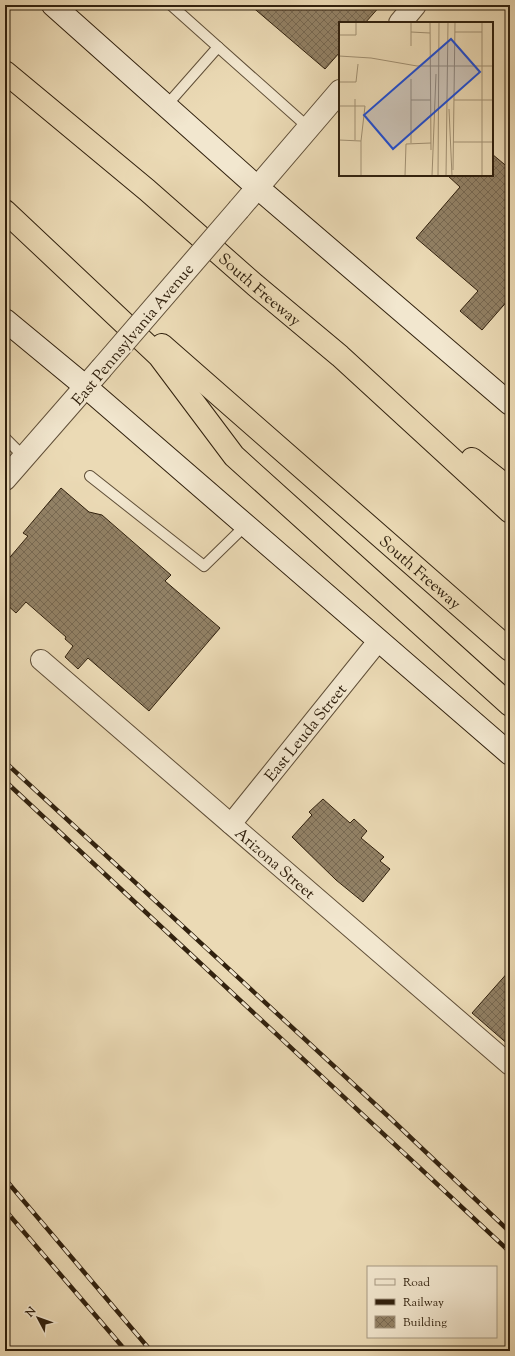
<svg xmlns="http://www.w3.org/2000/svg" width="515" height="1356" font-family="'Sorts Mill Goudy',serif">
<style>
.building{fill:url(#building-cross-hatch);stroke:#31210e}
.lines{fill:none;stroke-linecap:round;stroke-linejoin:round}
.service-casing{stroke:#604f38;stroke-width:12}
.minor-casing{stroke:#604f38;stroke-width:22}
.tertiary-casing{stroke:#604f38;stroke-width:24}
.secondary-casing{stroke:#31210e;stroke-width:24}
.motorway-casing{stroke:#31210e;stroke-width:24}
.service{stroke:#f2e7cf;stroke-width:10}
.minor{stroke:#f2e7cf;stroke-width:20}
.tertiary{stroke:#f2e7cf;stroke-width:22}
.secondary{stroke:#f2e7cf;stroke-width:22}
.motorway{stroke:#ebdab5;stroke-width:22}
.rail-casing{stroke:#31210e;stroke-width:4.5}
.rail{stroke:#f2e7cf;stroke-width:3;stroke-dasharray:9;stroke-linecap:butt}
.tertiary-bridge-casing{stroke:#604f38;stroke-width:24;stroke-linecap:butt}
.tertiary-bridge{stroke:#f2e7cf;stroke-width:22}
.labels{text-anchor:middle;stroke-width:4;stroke-linejoin:round;paint-order:stroke}
.street-label{font-size:16px;fill:#31210e;stroke:#f2e7cf}
.inset-road{fill:none;stroke:#a19072;stroke-width:1}
.view{fill:#1d4ed8;fill-opacity:0.15;stroke:#1d4ed8;stroke-width:2}
.inset-edge{fill:none;stroke:#31210e;stroke-width:2}
</style>
<defs>
<pattern id="building-cross-hatch" width="8" height="8" patternUnits="userSpaceOnUse"><rect width="8" height="8" fill="#928165"/><path d="M0 0l8 8M0 8l8-8" fill="none" stroke="#786952"/></pattern>
</defs>
<rect width="100%" height="100%" fill="#ebdab5"/>
<filter id="stains"><feTurbulence type="fractalNoise" baseFrequency=".005" numOctaves="4"/><feColorMatrix values="0 0 0 0 .2 0 0 0 0 .09 0 0 0 0 .02 0 0 0 .5 -.17"/></filter>
<radialGradient id="worn" r=".72"><stop offset=".6" stop-color="#630" stop-opacity="0"/><stop offset="1" stop-color="#630" stop-opacity=".3"/></radialGradient>
<g class="building">
<path d="M250,5h131l-16,18h-25v29l-15,17z"/>
<path d="M492,154l18,15v129l-28,32 -22,-19 18,-20 -62,-53 44,-51 -13,-12h45z"/>
<path d="M61,488l28,24 13,3 69,60 -6,6 55,47 -71,83 -61,-53 -10,11 -13,-12 8,-11 -8,-7 1,-2 -40,-35 -10,11 -11,-10v-40l23,-27 -5,-3z"/>
<path d="M323,799l27,24 4,-4 13,12 -6,7 23,19 -4,4 10,8 -27,33 -27,-22 -44,-43 20,-22 -3,-3z"/>
<path d="M510,970v76l-38,-33z"/>
</g>
<g class="lines">
<defs>
<g id="service">
<path d="M171,5l47,42"/>
<path d="M166,106l52,-59 91,81"/>
<path d="M5,438l20,20"/>
<path d="M90,476l114,90 42,-41"/>
</g>
<g id="minor">
<path id="s1" d="M41,660l469,405"/>
<path id="s2" d="M231,824l148,-184"/>
</g>
<g id="tertiary">
<path d="M400,23l15,-18"/>
<path d="M239,209l101,-118"/>
<path d="M5,479l96,-110"/>
</g>
<g id="secondary">
<path d="M53,5l204,182 253,217"/>
<path d="M5,320l81,67 424,367"/>
</g>
<g id="motorway">
<path id="s3" d="M5,72l142,118 108,95 85,71 170,156"/>
<path d="M5,211l154,145 75,100 276,249"/>
<path id="s4" d="M162,345l348,305"/>
<path d="M472,459l38,30"/>
</g>
</defs>
<use href="#service" class="service-casing"/>
<use href="#minor" class="minor-casing"/>
<use href="#tertiary" class="tertiary-casing"/>
<use href="#secondary" class="secondary-casing"/>
<use href="#motorway" class="motorway-casing"/>
<use href="#service" class="service"/>
<use href="#minor" class="minor"/>
<use href="#tertiary" class="tertiary"/>
<use href="#secondary" class="secondary"/>
<use href="#motorway" class="motorway"/>
<defs>
<g id="rail">
<path d="M5,762l384,355 121,115"/>
<path d="M5,781l505,471"/>
<path d="M5,1179l146,172"/>
<path d="M5,1210l121,141"/>
</g>
</defs>
<use href="#rail" class="rail-casing"/>
<use href="#rail" class="rail"/>
<defs>
<path id="tertiary-bridge" d="M101,369l138,-160"/>
</defs>
<use href="#tertiary-bridge" class="tertiary-bridge-casing"/>
<use href="#tertiary-bridge" class="tertiary-bridge"/>
</g>
<g class="labels">
<g class="street-label">
<text dy="6" stroke="none"><textPath href="#s3" startOffset="335">South Freeway</textPath></text>
<text transform="translate(132 334) rotate(-50)" y="6">East Pennsylvania Avenue</text>
<text dy="6" stroke="none"><textPath href="#s4" startOffset="344">South Freeway</textPath></text>
<text dy="6" stroke="none"><textPath href="#s2" startOffset="118">East Leuda Street</textPath></text>
<text dy="6" stroke="none"><textPath href="#s1" startOffset="310">Arizona Street</textPath></text>
</g>
</g>
<g transform="translate(339 22)">
<rect width="154" height="154" fill="#ebdab5"/>
<path class="inset-road" d="M72,0v24M91,0l1,128M143,0v154M72,10l19,1M116,10h27M0,13h17v-13M0,34l32,2 46,8h76M72,57v64M0,60h17l2,-18M72,78h20M115,78h39M0,84h26l-4,35v35M110,87l3,67M0,118l22,1M16,118v-41M114,120h40M114,148l2,-148M66,154l1,-32 25,-1M93,154l4,-102M99,154l1,-154M107,154l2,-154"/>
<path class="view" d="M112,17l29,33 -87,77 -29,-34z"/>
<rect width="154" height="154" class="inset-edge"/>
</g>
<rect width="515" height="1356" fill="none" stroke="#ebdab5" stroke-width="20"/>
<rect x="6" y="6" width="503" height="1344" fill="none" stroke="#31210e" stroke-width="2"/>
<rect x="10" y="10" width="495" height="1336" fill="none" stroke="#31210e"/>
<rect x="367" y="1266" width="130" height="72" fill="#f2e7cf" stroke="#a59882"/>
<rect x="375" y="1279" width="20" height="6" fill="#f2e7cf" stroke="#a59882"/>
<text x="403" y="1286" font-size="12" fill="#31210e">Road</text>
<rect x="375" y="1299" width="20" height="6" fill="#31210e" stroke="#a59882"/>
<text x="403" y="1306" font-size="12" fill="#31210e">Railway</text>
<rect x="375" y="1316" width="20" height="12" fill="url(#building-cross-hatch)" stroke="#a59882"/>
<text x="403" y="1326" font-size="12" fill="#31210e">Building</text>
<g transform="translate(38 1318) rotate(311)" stroke="#f2e7cf" stroke-width="3" paint-order="stroke">
<path d="M0-3L7 15L0 10L-7 15Z" fill="#31210e"/>
<text y="-6" font-size="11" font-weight="bold" text-anchor="middle" fill="#31210e">N</text>
</g>
<rect width="100%" height="100%" filter="url(#stains)"/>
<rect width="100%" height="100%" fill="url(#worn)"/>
</svg>
